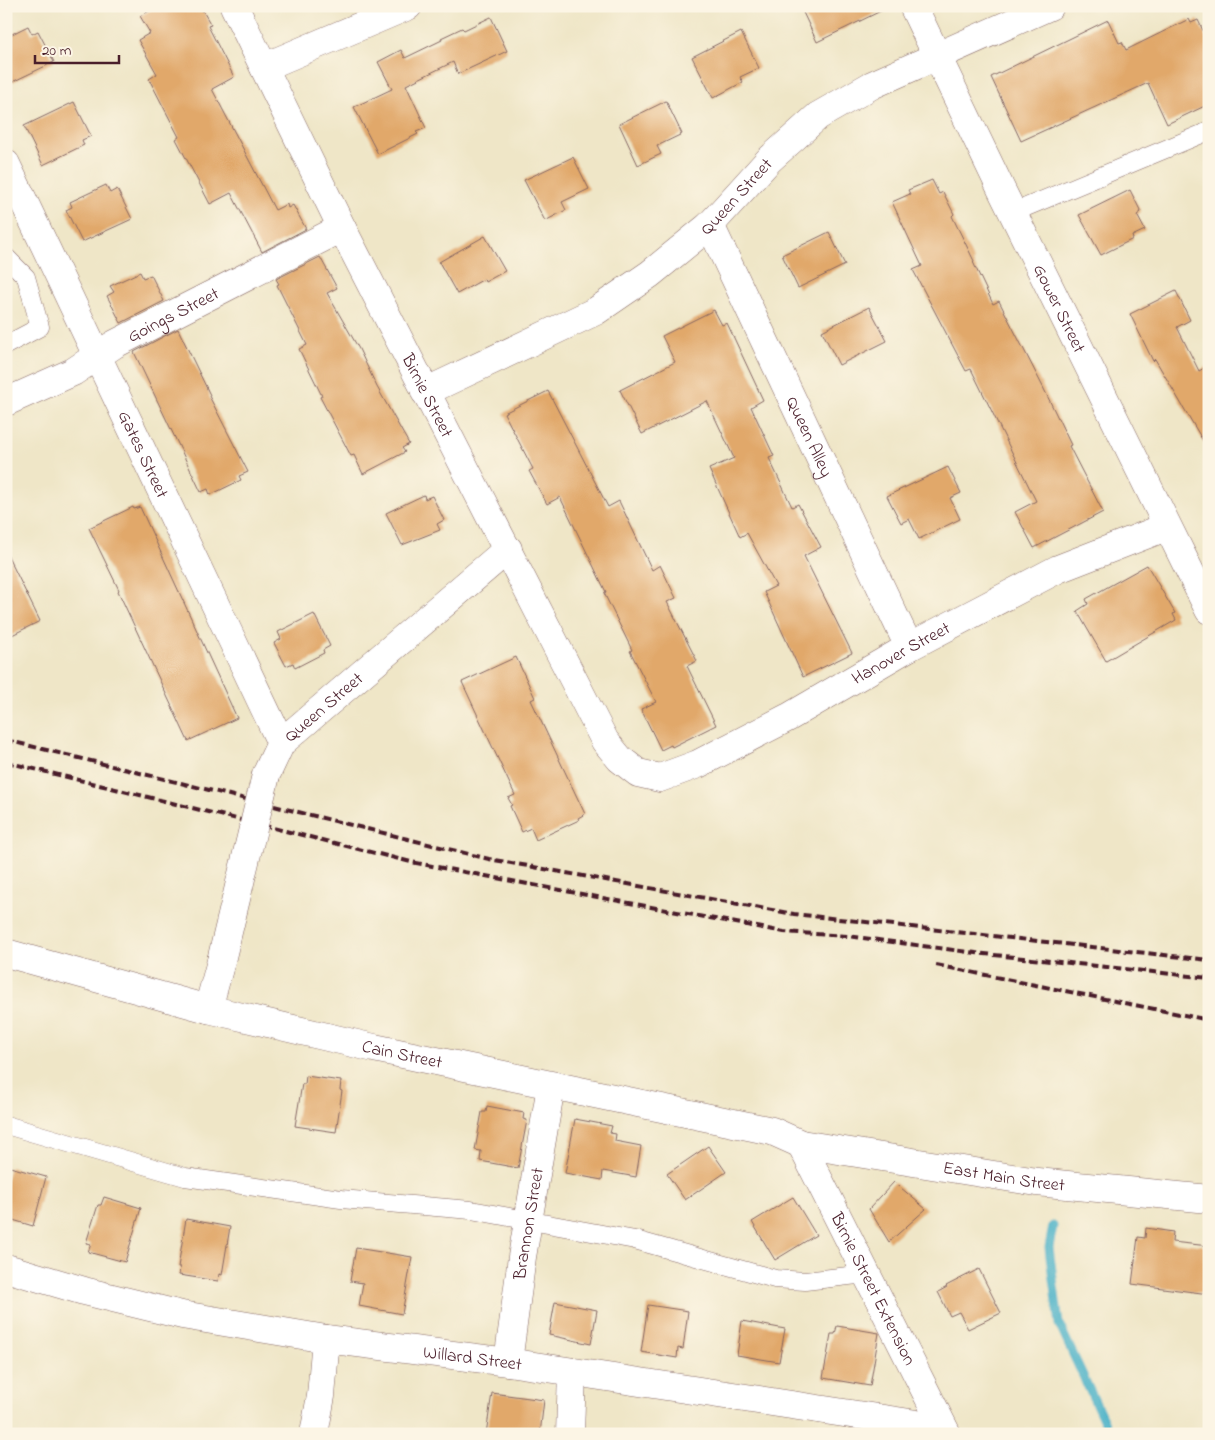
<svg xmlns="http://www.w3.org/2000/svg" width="1215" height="1440" font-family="'Indie Flower',sans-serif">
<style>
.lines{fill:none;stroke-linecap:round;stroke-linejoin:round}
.stream{stroke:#48b1c7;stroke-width:9}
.building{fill:#e1a86b}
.lane-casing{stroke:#846562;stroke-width:19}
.street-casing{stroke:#846562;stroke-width:29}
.lane{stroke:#fff;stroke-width:18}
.street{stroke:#fff;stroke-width:28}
.rail{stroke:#4a1f2b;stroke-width:4;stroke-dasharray:8 4;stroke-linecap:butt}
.street-bridge-casing{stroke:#846562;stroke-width:29;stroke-linecap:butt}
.street-bridge{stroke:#fff;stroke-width:28}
.labels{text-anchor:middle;stroke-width:4;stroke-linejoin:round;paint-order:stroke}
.street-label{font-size:18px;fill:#4a1f2b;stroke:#fcf5e5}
</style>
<rect width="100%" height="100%" fill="#fcf5e5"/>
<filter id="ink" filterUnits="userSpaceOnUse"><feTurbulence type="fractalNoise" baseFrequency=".02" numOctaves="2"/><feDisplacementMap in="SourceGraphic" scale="10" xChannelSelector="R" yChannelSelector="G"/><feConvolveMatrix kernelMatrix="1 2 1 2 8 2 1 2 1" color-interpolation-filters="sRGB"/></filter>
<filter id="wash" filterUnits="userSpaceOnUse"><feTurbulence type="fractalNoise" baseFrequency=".0096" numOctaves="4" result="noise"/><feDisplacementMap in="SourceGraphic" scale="20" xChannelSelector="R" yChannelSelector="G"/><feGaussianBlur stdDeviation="1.12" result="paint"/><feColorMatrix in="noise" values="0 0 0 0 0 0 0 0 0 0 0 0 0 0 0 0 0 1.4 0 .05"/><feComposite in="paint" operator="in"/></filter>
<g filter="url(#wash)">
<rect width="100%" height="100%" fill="#efe6c7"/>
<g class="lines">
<path class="stream" d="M1053,1226l-4,21 1,9 9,68 51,110"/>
</g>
<g id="blocks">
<g class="building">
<path d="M158,6h42l11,19 -3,1 26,51 -22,12 63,121 12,-6 1,4 5,-3 13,24 -44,23 -31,-59 -21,11 -34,-65 3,-2 -30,-58 8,-5 -19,-34 12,-7 -10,-17z"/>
<path d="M800,6h91l-74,36z"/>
<path d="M491,17l16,34 -49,23 -5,-12 -47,23 20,43 -10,4 2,2 -40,20 -24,-47 38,-18 -14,-27 23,-12 4,8 37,-18 -1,-2 21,-10 2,2z"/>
<path d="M1189,19l2,4 7,-3 11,23v61l-42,20 -19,-41 -127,58 -30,-64 117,-57 11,23 3,-1 4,8z"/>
<path d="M28,26l4,8 6,-3 16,31 -48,23v-48z"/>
<path d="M741,32l18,36 -19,9 3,5 -30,16 -21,-41z"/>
<path d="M666,101l16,33 -25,12 4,8 -23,11 -19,-41z"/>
<path d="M74,102l17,34 -9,4 2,5 -41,20 -19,-39z"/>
<path d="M573,157l16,32 -27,13 4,8 -21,11 -21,-41z"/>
<path d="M932,180l7,14 4,-2 11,22 -2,2 22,45 -1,1 20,42 6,-3 44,86 28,58 -2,1 34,66 -69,36 -19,-36 21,-11 -65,-132 -5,2 -53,-101 9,-4 -30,-64 18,-8 -2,-4z"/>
<path d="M106,185l4,8 7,-4 15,30 -50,23 -16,-32 6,-3 -2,-5z"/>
<path d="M1130,190l11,22 -4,3 8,15 -13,6 1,3 -32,16 -22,-40z"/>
<path d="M829,232l16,33 -47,23 -16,-33z"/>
<path d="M485,236l20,35 -20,11 -1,-3 -27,15 -18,-32z"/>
<path d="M320,257l17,31 -10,5 32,56 18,38 32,57 -7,4 3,4 -42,22 -9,-19 -3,1 -31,-59 2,-1 -23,-47 8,-4 -30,-60 2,-1 -3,-5z"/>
<path d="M140,272l3,6 8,-3 13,26 -43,22 -14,-27 7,-4 -4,-6z"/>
<path d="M1176,291l14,29 -13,7 22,44 10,-6v86l-54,-92 -2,2 -23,-47z"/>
<path d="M869,307l18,34 -48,24 -17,-34z"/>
<path d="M714,310l8,15 5,-2 36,77 -12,7 23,49 -5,2 23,49 6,-3 23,43 -17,9 48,97 -49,24 -39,-85 12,-6 -29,-53 -7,4 -31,-68 25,-11 -27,-57 -65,33 -22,-44 55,-28 -13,-26z"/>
<path d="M178,329l32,66 -1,1 39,76 -9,4 2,4 -31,15 -2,-6 -7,3 -67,-140z"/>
<path d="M548,391l60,116 11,-6 33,69 8,-5 16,33 -9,4 30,59 -10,5 29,59 -44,22 -1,-2 -10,5 -20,-41 15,-7 -26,-51 2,-1 -28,-57 2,-1 -46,-95 -13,7 -18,-33 4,-2 -29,-56z"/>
<path d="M948,467l13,26 -11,5 10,21 -41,20 -10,-20 -8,4 -14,-27z"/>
<path d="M424,495l1,4 7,-3 12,24 -7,4 3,6 -38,15 -16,-32z"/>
<path d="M133,507l1,2 6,-2 97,211 -49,23 -70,-150 1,-1 -30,-62z"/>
<path d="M6,552l34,69 -34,17z"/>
<path d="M1147,565l28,48 -2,1 3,6 -70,41 -29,-50 11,-7 -2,-5z"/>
<path d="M314,614l16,32 -7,4 1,3 -29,15 -2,-5 -7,3 -12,-23 7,-4 -3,-7z"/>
<path d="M516,657l19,41 -4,2 54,114 -7,4 1,2 -43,20 -5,-12 -9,4 -12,-26 2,-1 -4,-7 7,-3 -53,-113z"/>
<path d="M306,1076l35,5 -1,9 2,1 -6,41 -41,-6 7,-42h3z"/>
<path d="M487,1106l37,7 -1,6 4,1 -9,48 -38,-7 1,-10 -6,-1 7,-38h4z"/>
<path d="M575,1119l37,7 -2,7 6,1 -1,7 26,5 -5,31 -33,-6 -1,9 -37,-7z"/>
<path d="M708,1146l18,26 -41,28 -18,-26z"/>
<path d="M10,1167l36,10 -13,49 -27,-8v-37z"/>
<path d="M894,1182l32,27 -37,33 -20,-33z"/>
<path d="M104,1197l37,11 -16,54 -37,-10 3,-8 -5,-1 12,-38h3z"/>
<path d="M793,1197l23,38 -41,25 -23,-38z"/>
<path d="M186,1219l44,8 -8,48 -3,-1 -1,7 -39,-6 1,-8h-2z"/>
<path d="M1146,1228l27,4 -1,10 37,4v48l-77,-10 6,-47 7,1z"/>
<path d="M356,1248l56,9 -10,57 -43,-8 4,-23 -13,-2z"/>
<path d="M979,1269l22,44 -33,16 -9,-17 -9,4 -12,-24 9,-5 -1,-1z"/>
<path d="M555,1302l42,8 -6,34 -42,-9z"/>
<path d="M648,1305l40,6 -5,38 -5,-1 -1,10 -36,-6z"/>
<path d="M742,1321l43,8 -6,33 -42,-7z"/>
<path d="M837,1326l42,7 -9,53 -47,-8 8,-44h4z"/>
<path d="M492,1393l52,7 -4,34h-54z"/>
</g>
</g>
</g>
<g filter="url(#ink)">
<use href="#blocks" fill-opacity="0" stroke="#846562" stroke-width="1"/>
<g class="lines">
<defs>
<g id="lane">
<path d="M1012,213l197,-82"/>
<path d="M6,257l20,20 14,50 -34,18"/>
<path d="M6,1125l179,52 156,22 130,11 164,30 140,39 30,2 61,-7"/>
</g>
<g id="street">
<path id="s1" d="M234,6l108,222 263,513 15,18 18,14 22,5 38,-14 91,-47 120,-70 149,-78 108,-42"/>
<path id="s2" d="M913,6l90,187 206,417"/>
<path d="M264,67l144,-61"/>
<path id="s3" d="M6,164l275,579"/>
<path id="s4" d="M710,225l199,422"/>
<path id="s5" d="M425,392l171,-81 54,-37 60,-49 59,-65 49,-44 54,-31 178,-79"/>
<path id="s6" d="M6,402l67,-30 42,-28 227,-116"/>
<path id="s7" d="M266,775l15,-32 227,-194"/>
<path id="s8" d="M6,953l202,56 166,39 398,83 29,13 236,38 172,17"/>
<path d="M208,1009l13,-48"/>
<path id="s9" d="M801,1144l146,290"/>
<path id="s10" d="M6,1268l78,23 98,24 144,24 182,23 435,66"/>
<path id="s11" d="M508,1362l14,-105 29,-171"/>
<path d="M314,1434l7,-38 5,-57"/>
<path d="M570,1434l2,-62"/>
</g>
</defs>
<use href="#lane" class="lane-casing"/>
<use href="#street" class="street-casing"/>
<use href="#lane" class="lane"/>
<use href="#street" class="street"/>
<g class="rail">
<path d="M6,740l483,119 305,55 415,46"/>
<path d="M6,762l405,100 373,70 64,4 128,17 233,25"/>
<path d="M936,965l273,55"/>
</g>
<defs>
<path id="street-bridge" d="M221,961l45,-186"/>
</defs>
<use href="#street-bridge" class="street-bridge-casing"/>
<use href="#street-bridge" class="street-bridge"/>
</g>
</g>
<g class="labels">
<g class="street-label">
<text dy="6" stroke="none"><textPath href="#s5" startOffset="371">Queen Street</textPath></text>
<text dy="6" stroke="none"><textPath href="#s2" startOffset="336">Gower Street</textPath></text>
<text dy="6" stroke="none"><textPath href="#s6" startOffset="189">Goings Street</textPath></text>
<text dy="6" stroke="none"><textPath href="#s1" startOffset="435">Birnie Street</textPath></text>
<text dy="6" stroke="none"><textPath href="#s4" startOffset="234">Queen Alley</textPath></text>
<text dy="6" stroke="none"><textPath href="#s3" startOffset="321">Gates Street</textPath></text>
<text dy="6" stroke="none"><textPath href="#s1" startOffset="1164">Hanover Street</textPath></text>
<text dy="6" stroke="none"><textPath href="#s7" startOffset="91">Queen Street</textPath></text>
<text dy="6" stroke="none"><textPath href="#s8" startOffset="409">Cain Street</textPath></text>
<text dy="6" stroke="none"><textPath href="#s8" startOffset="1024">East Main Street</textPath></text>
<text dy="6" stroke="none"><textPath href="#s11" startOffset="140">Brannon Street</textPath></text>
<text dy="6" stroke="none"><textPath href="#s9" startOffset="162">Birnie Street Extension</textPath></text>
<text dy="6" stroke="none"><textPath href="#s10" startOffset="476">Willard Street</textPath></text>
</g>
</g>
<rect width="1215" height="1440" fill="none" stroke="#fcf5e5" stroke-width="25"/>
<path d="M35 55v8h84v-8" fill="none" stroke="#4a1f2b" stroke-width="2.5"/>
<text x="42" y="55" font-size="15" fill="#4a1f2b" stroke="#fcf5e5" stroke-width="4" paint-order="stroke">20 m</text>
</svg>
